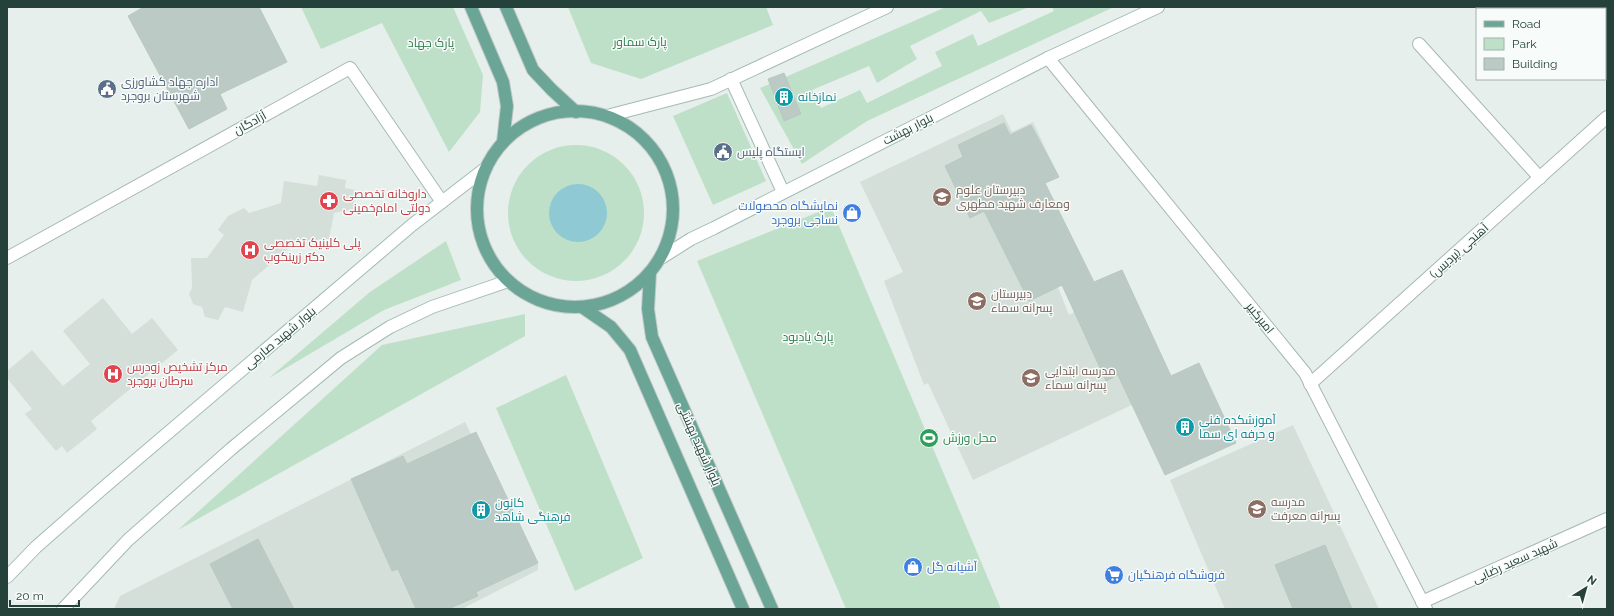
<svg xmlns="http://www.w3.org/2000/svg" width="1614" height="616" font-family="Raleway,Cairo,sans-serif">
<style>
.built{fill:#d4dfda}
.green{fill:#bfe0c8}
.water{fill:#8ec9d4}
.building{fill:#bbcac4;stroke:#b8c9c2}
.lines{fill:none;stroke-linecap:round;stroke-linejoin:round}
.minor-casing{stroke:#a8b8b2;stroke-width:14}
.tertiary-casing{stroke:#a8b8b2;stroke-width:14}
.secondary-casing{stroke:#a4bbb3;stroke-width:14}
.primary-casing{stroke:#c2cac8;stroke-width:14}
.minor{stroke:#fff;stroke-width:12}
.tertiary{stroke:#fff;stroke-width:12}
.secondary{stroke:#fff;stroke-width:12}
.primary{stroke:#6aa596;stroke-width:12}
.labels{text-anchor:middle;stroke-width:3;stroke-linejoin:round;paint-order:stroke}
.park-label{font-size:12px;fill:#2d7a4b;stroke:#f7fbf9}
.service-label{font-size:12px;fill:#4e5e75;stroke:#f7fbf9;text-anchor:start}
.culture-label{font-size:12px;fill:#0d838f;stroke:#f7fbf9;text-anchor:start}
.street-label{font-size:12px;fill:#24423a;stroke:#f7fbf9}
.education-label{font-size:12px;fill:#785e54;stroke:#f7fbf9;text-anchor:start}
.health-label{font-size:12px;fill:#be3a42;stroke:#f7fbf9;text-anchor:start}
.shop-label{font-size:12px;fill:#366cbe;stroke:#f7fbf9;text-anchor:start}
.leisure-label{font-size:12px;fill:#27864d;stroke:#f7fbf9;text-anchor:start}
</style>
<rect width="100%" height="100%" fill="#e6efeb"/>
<g class="built">
<path d="M1003,114l9,18 21,-10 26,55 -72,34 57,-24 45,85 -32,13 12,30 5,-3 -7,-17 55,-25 39,86 -25,47 -163,77 -45,-97 -4,2 -40,-104 19,-9 -43,-90z"/>
<path d="M319,175l27,5 -1,8 11,2 -3,19 -19,4 -5,26 -33,3 -44,38 -9,32 -18,-5 -7,13 -13,-3 -3,-10 -9,-3 -4,-10 3,-6 -1,-30h16l17,-23 -6,-5 10,-14 16,-8 5,5 32,-10 3,-22 33,5z"/>
<path d="M103,298l29,36 20,-16 26,32 -87,71 6,8 -30,24 -5,-7 -6,5 -31,-37 7,-5 -25,-31v-7l25,-21 31,36 27,-22 -27,-33z"/>
<path d="M465,422l73,141v7l-76,39h-348l6,-13z"/>
<path d="M1293,425l86,184h-154l-55,-129z"/>
</g>
<g class="green">
<path d="M301,7h152l30,68 -3,37 -31,40 -67,-129 -61,26z"/>
<path d="M568,7h198l7,18 -132,54 -50,-16z"/>
<path d="M946,7h83l-40,16 -8,-12 -71,35 7,13 -40,24 -8,-17 -57,24 9,18 39,-18 7,13 75,-37 -7,-14 38,-18 5,12 76,-35 -2,-4h62l-247,114 -65,43 -42,-76z"/>
<path d="M727,93l39,88 -53,24 -40,-89z"/>
<circle cx="576" cy="213" r="68"/>
<path d="M831,207l170,402h-155l-149,-348z"/>
<path d="M446,241l15,39 -77,30 -115,68 101,-86z"/>
<path d="M525,314v22l-347,194 204,-185z"/>
<path d="M566,375l77,183 -68,33 -79,-183z"/>
</g>
<circle class="water" cx="578" cy="213" r="29"/>
<g class="building">
<path d="M144,7h115l28,55 -67,32 7,15 -38,20 -61,-113z"/>
<path d="M784,73l17,41 -17,7 -16,-42z"/>
<path d="M1004,123l6,12 21,-10 28,52 -14,6 49,99 28,-12 49,106 28,-13 37,80 -71,32 -47,-100 -12,6 -44,-96 -33,16 -45,-90 -14,7 -25,-52 18,-9 -5,-12z"/>
<path d="M476,432l62,131 -62,29 2,4 -30,13h-32l-18,-40 -6,2 -41,-92 52,-23 4,8z"/>
<path d="M258,539l36,70h-61l-23,-45z"/>
<path d="M1325,545l27,64h-59l-18,-44z"/>
</g>
<g class="lines">
<defs>
<g id="minor">
<path d="M1596,7l2,2"/>
<path d="M1605,17l2,2"/>
<path d="M1419,44l121,134"/>
<path d="M7,258l343,-190 92,134"/>
<path d="M1422,602l185,-83"/>
</g>
<g id="tertiary">
<path d="M1048,58l257,315 121,236"/>
<path d="M1310,384l297,-267"/>
</g>
<g id="secondary">
<path d="M731,79l52,113"/>
<path d="M607,116l104,-27 176,-82"/>
<path d="M661,258l30,-19 23,-11 334,-170 110,-51"/>
<path d="M7,577l29,-30 66,-58 310,-264 74,-57"/>
<path d="M63,609l65,-69 103,-91 110,-91 49,-31 42,-20 76,-26"/>
</g>
<g id="primary">
<path d="M471,7l32,75 4,24 -4,36"/>
<path d="M506,7l27,63 19,20 24,22"/>
<circle cx="575" cy="209" r="98"/>
<path d="M650,273l-2,36 4,28 120,272"/>
<path d="M582,307l29,20 19,23 113,259"/>
</g>
</defs>
<use href="#minor" class="minor-casing"/>
<use href="#tertiary" class="tertiary-casing"/>
<use href="#secondary" class="secondary-casing"/>
<use href="#primary" class="primary-casing"/>
<use href="#minor" class="minor"/>
<use href="#tertiary" class="tertiary"/>
<use href="#secondary" class="secondary"/>
<use href="#primary" class="primary"/>
</g>
<defs>
<symbol id="civic-disc" viewBox="-11 -11 22 22"><circle r="9.5" fill="#5c6f8a" stroke="#f7fbf9"/><path d="M-.6-6.5H3V-4.5H.6V-3L4-1V1h2V6H-6V1h2V-1L-.6-3ZM-1.2 2.5V6h2.4V2.5Z" fill="#fff"/></symbol>
<symbol id="building-disc" viewBox="-11 -11 22 22"><circle r="9.5" fill="#0f9aa8" stroke="#f7fbf9"/><path d="M-4-6H4V6H1V3H-1V6H-4ZM-2.5-4.3h1.7v1.8h-1.7ZM.8-4.3h1.7v1.8H.8ZM-2.5-1h1.7V.8h-1.7ZM.8-1h1.7V.8H.8Z" fill="#fff"/></symbol>
<symbol id="school-disc" viewBox="-11 -11 22 22"><circle r="9.5" fill="#8d6e63" stroke="#f7fbf9"/><path d="M0-5L7-2L0 1L-7-2ZM-4 1L0 2.5L4 1V4Q0 6-4 4Z" fill="#fff"/></symbol>
<symbol id="pharmacy-disc" viewBox="-11 -11 22 22"><circle r="9.5" fill="#e0444e" stroke="#f7fbf9"/><path d="M-2-6h4v4h4v4h-4v4h-4v-4h-4v-4h4Z" fill="#fff"/></symbol>
<symbol id="shop-disc" viewBox="-11 -11 22 22"><circle r="9.5" fill="#3f7fe0" stroke="#f7fbf9"/><path d="M-5-2.5h2.3a2.7 3.5 0 0 1 5.4 0H5L5.5 6h-11ZM-1.5-2.5h3a1.5 2.3 0 0 0-3 0Z" fill="#fff"/></symbol>
<symbol id="hospital-disc" viewBox="-11 -11 22 22"><circle r="9.5" fill="#e0444e" stroke="#f7fbf9"/><path d="M-5-5h3v3.5h4V-5h3V5h-3V1.5h-4V5h-3Z" fill="#fff"/></symbol>
<symbol id="stadium-disc" viewBox="-11 -11 22 22"><circle r="9.5" fill="#2e9e5b" stroke="#f7fbf9"/><path d="M0-5a6.5 5 0 1 0 0 10a6.5 5 0 1 0 0-10ZM-3.5-1.8h7v3.6h-7Z" fill="#fff"/></symbol>
<symbol id="supermarket-disc" viewBox="-11 -11 22 22"><circle r="9.5" fill="#3f7fe0" stroke="#f7fbf9"/><path d="M-6-5.5h2.5l.6 2H6L4.5 2H-2.5L-4.4-4H-6ZM-1.5 3.2a1.3 1.3 0 1 0 .1 0ZM3 3.2a1.3 1.3 0 1 0 .1 0Z" fill="#fff"/></symbol>
</defs>
<g fill-rule="evenodd">
<use href="#civic-disc" x="96" y="78" width="22" height="22"/>
<use href="#building-disc" x="773" y="86" width="22" height="22"/>
<use href="#civic-disc" x="712" y="141" width="22" height="22"/>
<use href="#school-disc" x="931" y="186" width="22" height="22"/>
<use href="#pharmacy-disc" x="318" y="190" width="22" height="22"/>
<use href="#shop-disc" x="841" y="202" width="22" height="22"/>
<use href="#hospital-disc" x="239" y="239" width="22" height="22"/>
<use href="#school-disc" x="966" y="290" width="22" height="22"/>
<use href="#hospital-disc" x="102" y="363" width="22" height="22"/>
<use href="#school-disc" x="1020" y="367" width="22" height="22"/>
<use href="#building-disc" x="1174" y="416" width="22" height="22"/>
<use href="#stadium-disc" x="918" y="427" width="22" height="22"/>
<use href="#school-disc" x="1246" y="498" width="22" height="22"/>
<use href="#building-disc" x="470" y="499" width="22" height="22"/>
<use href="#shop-disc" x="902" y="556" width="22" height="22"/>
<use href="#supermarket-disc" x="1103" y="564" width="22" height="22"/>
</g>
<g class="labels">
<g class="park-label">
<text x="640" y="46">پارک سماور</text>
<text x="431" y="47">پارک جهاد</text>
<text x="808" y="341">پارک یادبود</text>
</g>
<g class="service-label">
<text x="121" y="86">اداره جهاد کشاورزی<tspan x="121" dy="14">شهرستان بروجرد</tspan></text>
<text x="737" y="156">ایستگاه پلیس</text>
</g>
<g class="culture-label">
<text x="798" y="101">نمازخانه</text>
<text x="1199" y="424">آموزشکده فنی<tspan x="1199" dy="14">و حرفه ای سما</tspan></text>
<text x="495" y="507">کانون<tspan x="495" dy="14">فرهنگی شاهد</tspan></text>
</g>
<g class="street-label">
<text transform="translate(250 123) rotate(-29)" y="4">آزادگان</text>
<text transform="translate(908 129) rotate(-27)" y="4">بلوار بهشت</text>
<text transform="translate(1459 251) rotate(-42)" y="4">آهنچی (پردیس)</text>
<text transform="translate(1260 318) rotate(51)" y="4">امیرکبیر</text>
<text transform="translate(280 338) rotate(-40)" y="4">بلوار شهید صارمی</text>
<text transform="translate(699 444) rotate(66)" y="4">بلوار شهید بهشتی</text>
<text transform="translate(1515 561) rotate(-24)" y="4">شهید سعید رضایی</text>
</g>
<g class="education-label">
<text x="956" y="194">دبیرستان علوم<tspan x="956" dy="14">ومعارف شهید مطهری</tspan></text>
<text x="991" y="298">دبیرستان<tspan x="991" dy="14">پسرانه سماء</tspan></text>
<text x="1045" y="375">مدرسه ابتدایی<tspan x="1045" dy="14">پسرانه سماء</tspan></text>
<text x="1271" y="506">مدرسه<tspan x="1271" dy="14">پسرانه معرفت</tspan></text>
</g>
<g class="health-label">
<text x="343" y="198">داروخانه تخصصی<tspan x="343" dy="14">دولتی امام‌خمینی</tspan></text>
<text x="264" y="247">پلی کلینیک تخصصی<tspan x="264" dy="14">دکتر زرینکوب</tspan></text>
<text x="127" y="371">مرکز تشخیص زودرس<tspan x="127" dy="14">سرطان بروجرد</tspan></text>
</g>
<g class="shop-label">
<text x="838" y="210" text-anchor="end">نمایشگاه محصولات<tspan x="838" dy="14">نساجی بروجرد</tspan></text>
<text x="927" y="571">آشیانه گل</text>
<text x="1128" y="579">فروشگاه فرهنگیان</text>
</g>
<g class="leisure-label">
<text x="943" y="442">محل ورزش</text>
</g>
</g>
<rect width="1614" height="616" fill="none" stroke="#24423a" stroke-width="16"/>
<rect x="1476" y="8" width="130" height="72" fill="#f7fbf9" stroke="#a3b1ad"/>
<rect x="1484" y="21" width="20" height="6" fill="#6aa596" stroke="#a3b1ad"/>
<text x="1512" y="28" font-size="12" fill="#24423a">Road</text>
<rect x="1484" y="38" width="20" height="12" fill="#bfe0c8" stroke="#a3b1ad"/>
<text x="1512" y="48" font-size="12" fill="#24423a">Park</text>
<rect x="1484" y="58" width="20" height="12" fill="#bbcac4" stroke="#a3b1ad"/>
<text x="1512" y="68" font-size="12" fill="#24423a">Building</text>
<g transform="translate(1586 588) rotate(37)" stroke="#f7fbf9" stroke-width="3" paint-order="stroke">
<path d="M0-3L7 15L0 10L-7 15Z" fill="#24423a"/>
<text y="-6" font-size="11" font-weight="bold" text-anchor="middle" fill="#24423a">N</text>
</g>
<path d="M10 600v6h69v-6" fill="none" stroke="#24423a" stroke-width="2"/>
<text x="16" y="600" font-size="12" fill="#24423a" stroke="#f7fbf9" stroke-width="3" paint-order="stroke">20 m</text>
</svg>
